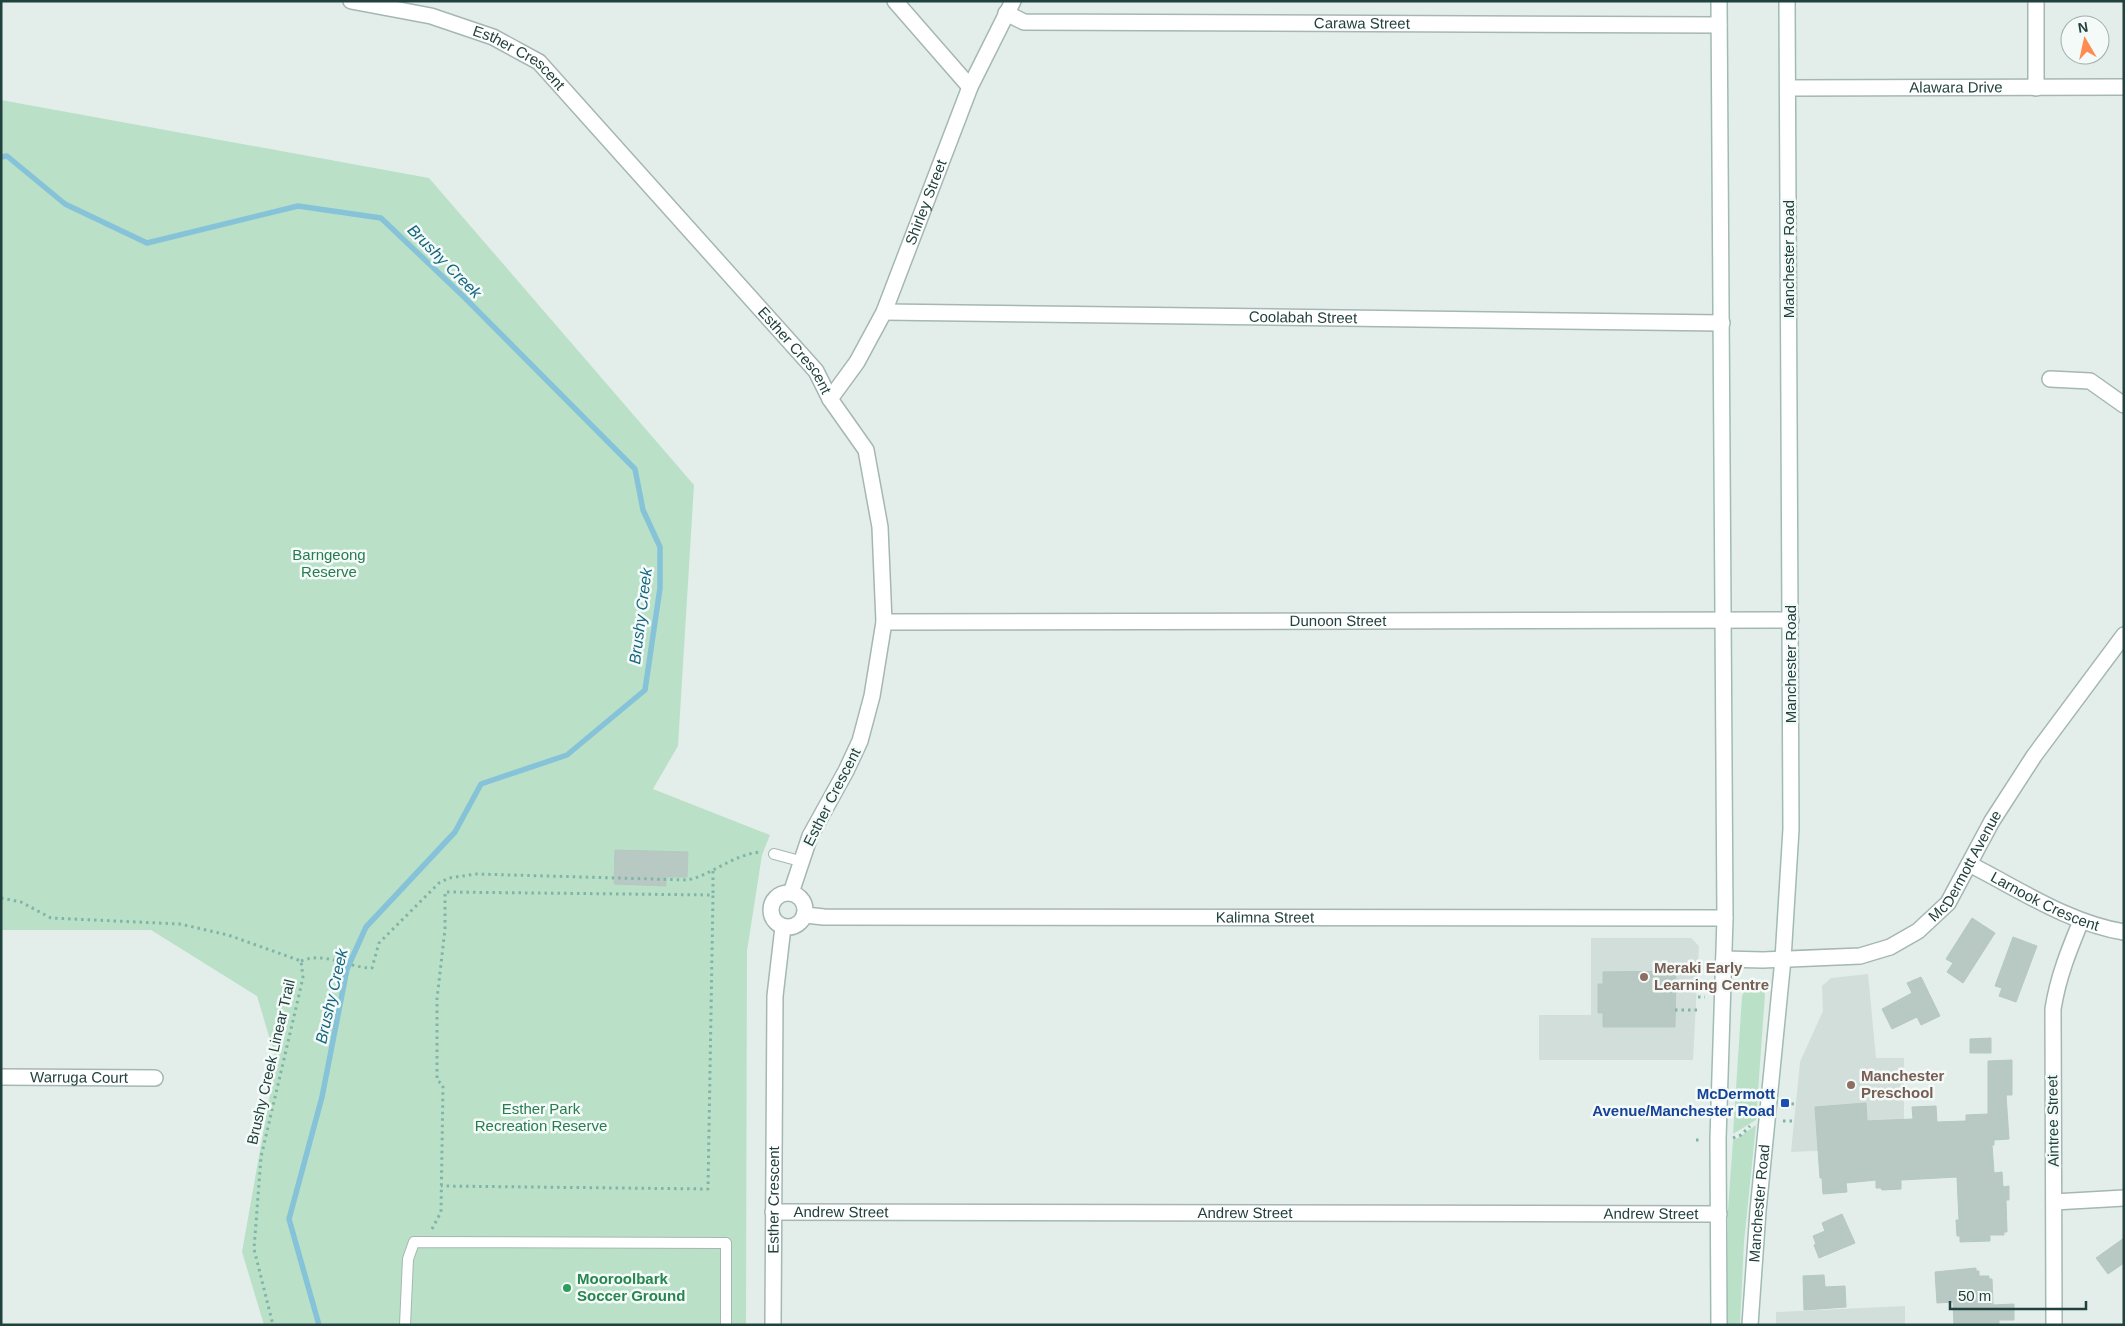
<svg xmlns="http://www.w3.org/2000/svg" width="2125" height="1326" font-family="Arial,sans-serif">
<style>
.built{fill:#d1ded9}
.green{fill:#bae1c8}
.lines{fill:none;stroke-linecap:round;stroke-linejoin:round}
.stream{stroke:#87c3d8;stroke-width:5.5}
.building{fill:#b8c9c4;stroke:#b5c8c2}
.service-casing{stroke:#a5b7b2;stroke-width:12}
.minor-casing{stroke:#a5b7b2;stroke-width:18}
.secondary-casing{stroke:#a0bbb4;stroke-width:18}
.path{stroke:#81b4a9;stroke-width:3;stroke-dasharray:2.5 4;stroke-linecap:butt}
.service{stroke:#fff;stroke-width:10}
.minor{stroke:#fff;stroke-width:15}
.secondary{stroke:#fff;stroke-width:15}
.education-dot{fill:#8d6e63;stroke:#f4faf8;stroke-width:2}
.transit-dot{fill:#1a4fb4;stroke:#f4faf8;stroke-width:2}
.leisure-dot{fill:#2e9e5b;stroke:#f4faf8;stroke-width:2}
.labels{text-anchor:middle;stroke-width:5;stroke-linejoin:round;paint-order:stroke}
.street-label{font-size:15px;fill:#21413c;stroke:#f4faf8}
.park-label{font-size:15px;fill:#277c50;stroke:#f4faf8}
.education-label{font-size:15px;font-weight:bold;fill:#785e54;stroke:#f4faf8;text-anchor:start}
.transit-label{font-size:15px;font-weight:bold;fill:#164399;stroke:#f4faf8;text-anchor:end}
.leisure-label{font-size:15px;font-weight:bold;fill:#27864d;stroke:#f4faf8;text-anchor:start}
.water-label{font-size:16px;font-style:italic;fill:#156683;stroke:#f4faf8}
</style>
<rect width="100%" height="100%" fill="#e3eeea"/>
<g class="built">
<path d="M1591,938h100l8,8 -6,114h-154v-45h52z"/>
<path d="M1868,974l8,84h28v89l-113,5 9,-90 23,-51 -1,-25 9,-8z"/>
<path d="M1905,1306v19h-129v-13z"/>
</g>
<g class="green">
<path d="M1,100l428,78 265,307 -16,261 -25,43 117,46 -8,20 -15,96 -1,374h-482l-22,-73 34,-192 -19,-64 -106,-66h-150z"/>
<path d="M1753,979l8,5 4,10 -9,126 -23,14 9,-138 7,-15z"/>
<path d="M1756,1125l-12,117 -4,83h-13l1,-115 5,-70 5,-2z"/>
</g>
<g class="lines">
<path class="stream" d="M1,157l6,-1 58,48 82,39 151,-37 83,12 82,78 172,173 8,41 17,37v41l-15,102 -78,65 -86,29 -26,48 -89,95 -19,42 -25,128 -33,122 30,106"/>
</g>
<g class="building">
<path d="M615,850l73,2 -1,25h-21v9l-52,-2z"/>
<path d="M1972,918l23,15 -32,50 -16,-11 6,-9 -7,-4z"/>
<path d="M2013,937l24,9 -21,56 -17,-6 3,-8 -7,-2z"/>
<path d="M1676,971l-1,56h-72v-14h-5v-29h5v-12z"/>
<path d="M1921,977l19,39 -19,9 -4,-8 -25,12 -10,-20 30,-16 -5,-10z"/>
<path d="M1991,1038v15h-21v-14z"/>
<path d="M2012,1060v35h-6l3,44 -15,1v5h-2l2,28 8,-1 1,15 6,-1v14h-3l1,32h-3v3h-14v6l-30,1v-6h-3l-1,-16h3l-2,-43 -56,3v9l-19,1 -1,-2h-5v-8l-30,3 1,9 -24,2 -1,-16h-2l-5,-71 51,-4 1,18 46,-2 -1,-12 24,-1 1,16 29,-1v-6l22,-1v-53z"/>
<path d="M1842,1214l13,29 -36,15 -5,-13 2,-1 -3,-8 12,-5 -3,-8z"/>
<path d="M2124,1238v25l-16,11 -12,-16z"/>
<path d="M1976,1268v3h3v5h10v3h3l1,26 21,-1v16h-15v5h-45l-1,-23 -16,1 -2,-31z"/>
<path d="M1824,1275l1,12 20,-1 1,21 -42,3 -1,-34z"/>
</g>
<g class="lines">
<defs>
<g id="service">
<path d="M774,854l26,7"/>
<path d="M405,1325l3,-66 6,-17 312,1v82"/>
</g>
<g id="minor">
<path id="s1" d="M351,1l80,15 62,21 46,25 277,309 14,28 36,51 14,77 4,95 -12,74 -12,45 -14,30 -36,65 -19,57"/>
<path d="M895,1l75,86"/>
<path d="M2036,1v87"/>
<path id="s2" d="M1006,13l18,9 695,3"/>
<path id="s3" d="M1788,88l336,-1"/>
<path id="s4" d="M884,312l838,11"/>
<path d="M2050,379l40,2 34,24"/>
<path id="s5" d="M830,399l27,-37 27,-50 86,-225 43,-86"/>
<path id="s6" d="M884,622l907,-2"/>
<path id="s7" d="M1969,864c50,25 99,59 155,68"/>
<circle cx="788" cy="910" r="17"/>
<path id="s8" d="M805,915l19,2 901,1"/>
<path id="s9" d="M1724,959l39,1 97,-4 30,-9 28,-16 30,-28 44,-82 42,-65 90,-121"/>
<path id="s10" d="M1,1077l154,1"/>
<path d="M2054,1202l70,-4"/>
<path id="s11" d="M773,1212l946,2"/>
<path id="s12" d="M773,1325l2,-329 8,-69"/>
<path d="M2054,1325l-1,-316c5,-32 16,-59 28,-88"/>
</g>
<g id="secondary">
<path d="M1719,1l6,917 -7,221 1,186"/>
<path id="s13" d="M1750,1325l8,-114 25,-252 8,-130 -4,-828"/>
</g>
</defs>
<use href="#service" class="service-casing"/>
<use href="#minor" class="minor-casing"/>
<use href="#secondary" class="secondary-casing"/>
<g class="path">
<path d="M713,871v24"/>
<path d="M1,898l20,4 30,16 129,6 48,11 73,26 2,16 -4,18 -38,162 -7,92 19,76"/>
<path d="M301,961c24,-10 47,7 71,7l7,-25 60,-60 10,-5 27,-4 212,6c25,-6 46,-26 73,-28"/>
<path d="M1698,997h7"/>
<path d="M1675,1010h23"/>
<path d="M1785,1103l9,1"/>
<path d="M1783,1121h9"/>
<path d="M1733,1138l8,-3 9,-9"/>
<path d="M1696,1140h6"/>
<path d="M432,1229l9,-17 2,-127 -6,-5v-81l8,-70v-37l268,3 -5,294 -267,-3"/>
</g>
<use href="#service" class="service"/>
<use href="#minor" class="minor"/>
<use href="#secondary" class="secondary"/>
</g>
<g class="education-dot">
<circle cx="1644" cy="977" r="5"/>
<circle cx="1851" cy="1085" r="5"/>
</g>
<rect class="transit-dot" x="1780" y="1098" width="10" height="10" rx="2.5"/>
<circle class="leisure-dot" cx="567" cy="1288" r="5"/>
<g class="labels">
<g class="street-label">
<text dy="5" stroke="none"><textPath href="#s2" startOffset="358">Carawa Street</textPath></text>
<text dy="5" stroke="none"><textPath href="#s1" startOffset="180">Esther Crescent</textPath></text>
<text dy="5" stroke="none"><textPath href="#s3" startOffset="168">Alawara Drive</textPath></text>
<text dy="5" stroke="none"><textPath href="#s5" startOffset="220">Shirley Street</textPath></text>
<text transform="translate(1789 259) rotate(-90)" y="5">Manchester Road</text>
<text dy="5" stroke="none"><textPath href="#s4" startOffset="419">Coolabah Street</textPath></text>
<text dy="5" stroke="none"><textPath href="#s1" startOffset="585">Esther Crescent</textPath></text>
<text dy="5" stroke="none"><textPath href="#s6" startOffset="454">Dunoon Street</textPath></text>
<text transform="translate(1791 664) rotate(-90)" y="5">Manchester Road</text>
<text transform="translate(832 797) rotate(-63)" y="5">Esther Crescent</text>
<text dy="5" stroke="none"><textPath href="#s9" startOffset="281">McDermott Avenue</textPath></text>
<text dy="5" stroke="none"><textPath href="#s7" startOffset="85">Larnook Crescent</textPath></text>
<text dy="5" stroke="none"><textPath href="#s8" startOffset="460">Kalimna Street</textPath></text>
<text transform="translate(271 1062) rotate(-77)" y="5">Brushy Creek Linear Trail</text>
<text dy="5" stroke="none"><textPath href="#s10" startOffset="78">Warruga Court</textPath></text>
<text transform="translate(2053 1121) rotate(-91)" y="5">Aintree Street</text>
<text dy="5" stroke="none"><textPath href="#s12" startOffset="125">Esther Crescent</textPath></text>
<text dy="5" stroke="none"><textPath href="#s13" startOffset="122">Manchester Road</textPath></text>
<text dy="5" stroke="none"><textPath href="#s11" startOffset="68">Andrew Street</textPath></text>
<text dy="5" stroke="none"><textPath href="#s11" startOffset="472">Andrew Street</textPath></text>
<text dy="5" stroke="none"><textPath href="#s11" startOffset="878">Andrew Street</textPath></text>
</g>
<g class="park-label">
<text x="329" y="560">Barngeong<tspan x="329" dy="17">Reserve</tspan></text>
<text x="541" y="1114">Esther Park<tspan x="541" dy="17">Recreation Reserve</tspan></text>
</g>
<g class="education-label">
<text x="1654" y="973">Meraki Early<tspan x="1654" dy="17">Learning Centre</tspan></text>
<text x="1861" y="1081">Manchester<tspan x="1861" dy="17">Preschool</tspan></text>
</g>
<g class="transit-label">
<text x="1775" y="1099">McDermott<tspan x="1775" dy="17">Avenue/Manchester Road</tspan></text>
</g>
<g class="leisure-label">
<text x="577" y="1284">Mooroolbark<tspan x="577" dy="17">Soccer Ground</tspan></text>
</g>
<g class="water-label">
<text transform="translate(445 261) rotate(45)" y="6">Brushy Creek</text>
<text transform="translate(640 616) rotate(-83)" y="6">Brushy Creek</text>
<text transform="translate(331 996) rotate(-77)" y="6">Brushy Creek</text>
</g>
</g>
<rect width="2125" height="1326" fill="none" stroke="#21413c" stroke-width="5"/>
<g transform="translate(2085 40) rotate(351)"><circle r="24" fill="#f4faf8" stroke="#a0b0ad"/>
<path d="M0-4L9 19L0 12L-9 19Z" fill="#fe8c52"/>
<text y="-8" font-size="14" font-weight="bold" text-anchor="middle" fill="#21413c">N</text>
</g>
<path d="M1950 1301v8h136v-8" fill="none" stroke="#21413c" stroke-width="2.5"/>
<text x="1958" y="1301" font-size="15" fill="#21413c" stroke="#f4faf8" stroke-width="4" paint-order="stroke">50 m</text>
</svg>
